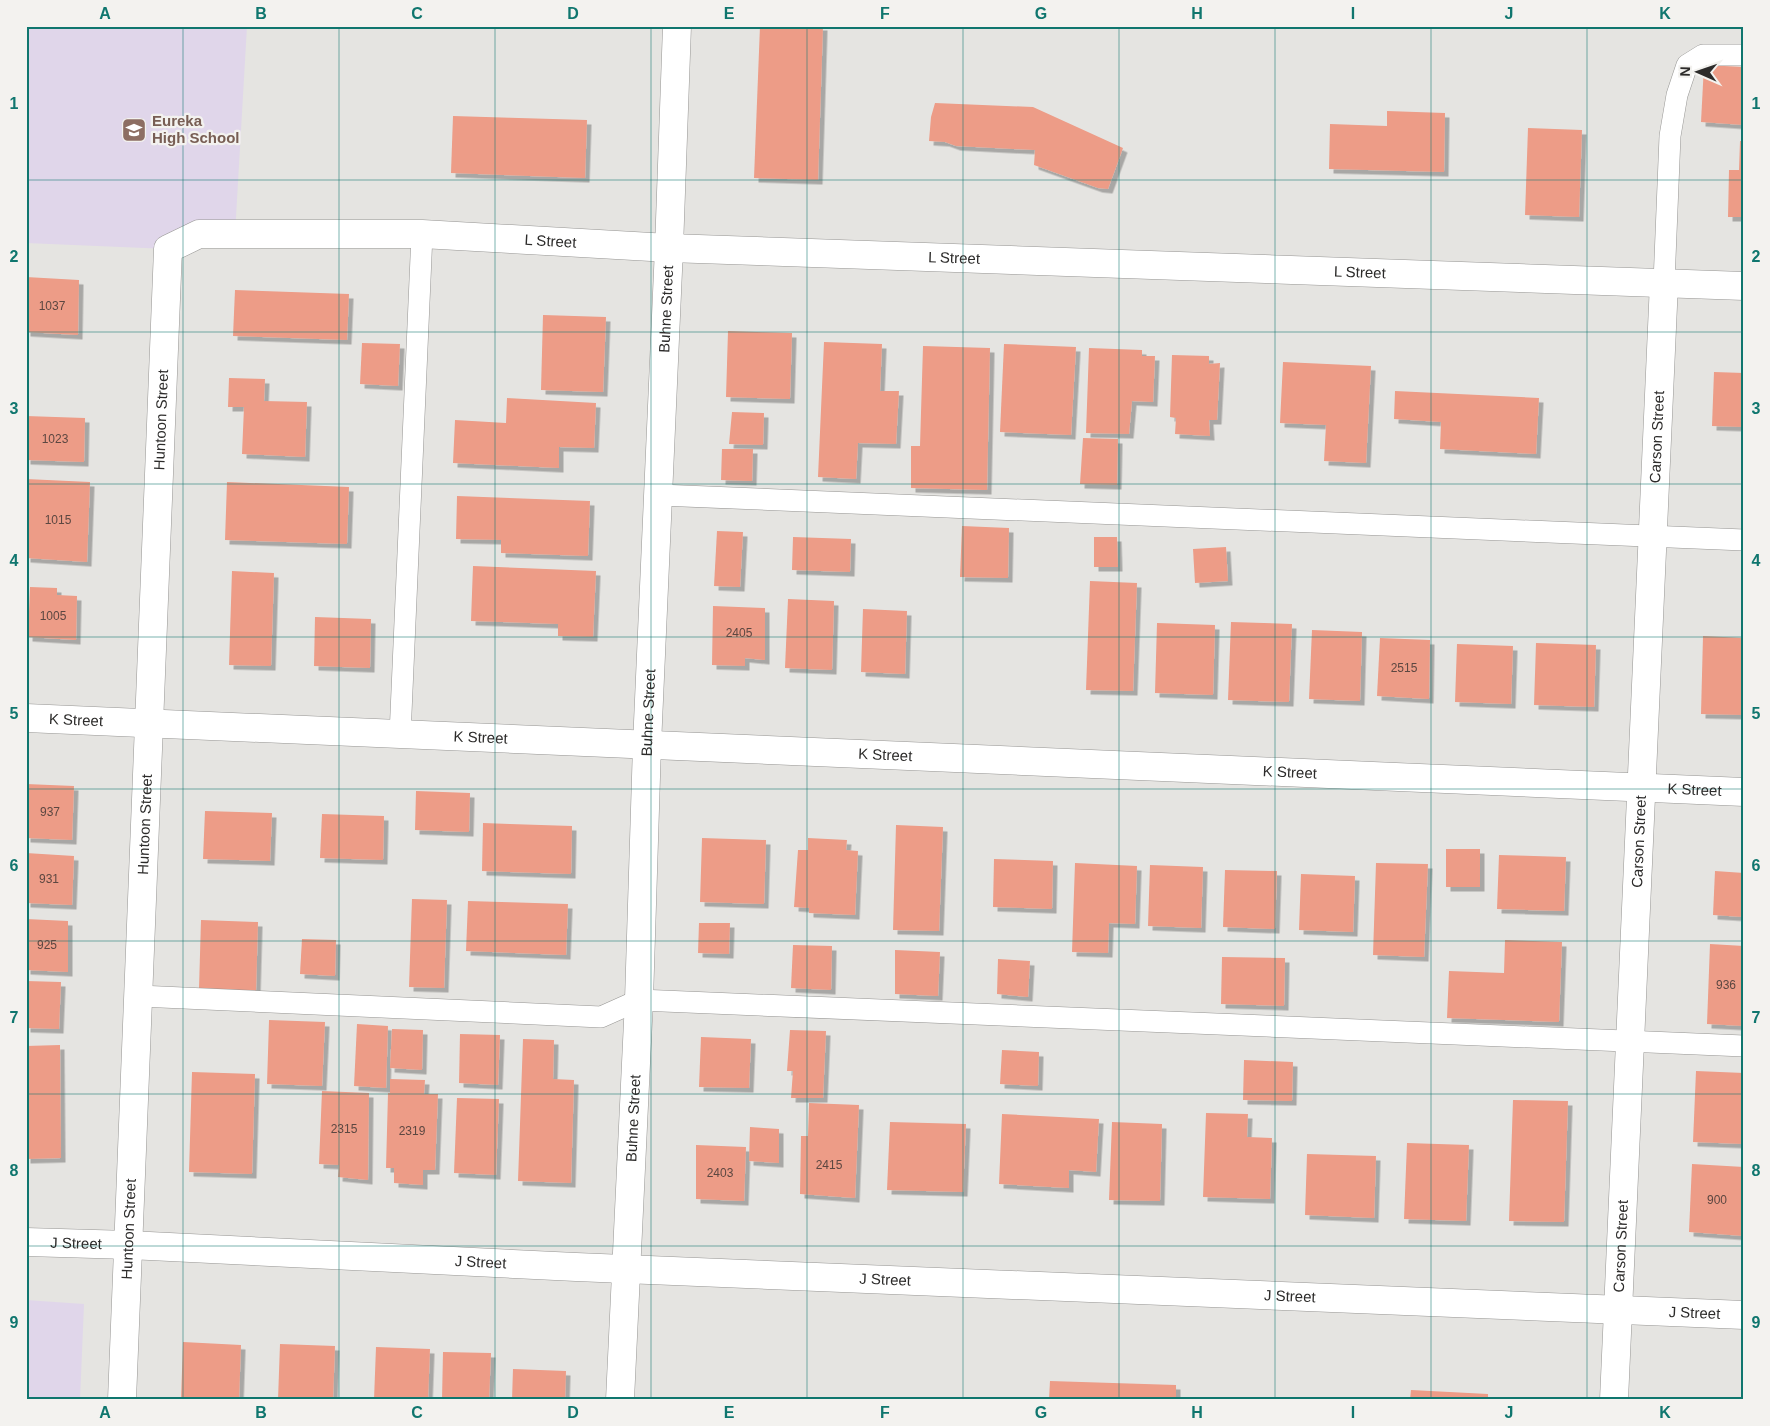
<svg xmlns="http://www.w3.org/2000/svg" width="1770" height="1426" font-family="Helvetica,sans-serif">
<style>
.education{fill:#e0d6ea}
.building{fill:#ed9c87;filter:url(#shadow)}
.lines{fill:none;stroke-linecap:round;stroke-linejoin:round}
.service-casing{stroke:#969593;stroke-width:22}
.minor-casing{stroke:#969593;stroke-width:29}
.tertiary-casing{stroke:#969593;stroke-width:29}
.service{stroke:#fff;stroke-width:21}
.minor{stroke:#fff;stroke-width:28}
.tertiary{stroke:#fff;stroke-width:28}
.grid{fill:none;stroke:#0f766e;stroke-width:1;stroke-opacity:0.55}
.labels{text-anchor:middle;stroke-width:4.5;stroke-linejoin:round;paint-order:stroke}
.number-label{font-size:12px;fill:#5c4741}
.education-label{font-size:15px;font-weight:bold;fill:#785e54;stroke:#f3f2ef;text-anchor:start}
.street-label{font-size:15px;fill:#2c2b2a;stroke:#f3f2ef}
.neatline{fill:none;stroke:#0f766e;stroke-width:2}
.grid-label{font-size:16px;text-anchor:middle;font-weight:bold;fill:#0f766e}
</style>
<defs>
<filter id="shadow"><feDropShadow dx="4.5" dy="4.5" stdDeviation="0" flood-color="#0004"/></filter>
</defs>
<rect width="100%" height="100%" fill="#e5e4e1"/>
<g class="education">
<path d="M26,26h221l-12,208 -67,15 -142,-6z"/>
<path d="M26,1300l58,4 -4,96h-54z"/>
</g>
<g class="building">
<path d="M760,26h63l-5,154 -64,-2z"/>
<path d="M1704,65l40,2v58l-43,-3z"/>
<path d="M935,103l98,4 90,41 -15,41 -10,-1 -64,-23 1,-15 -79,-4 -11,-4 -16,-1 2,-24z"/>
<path d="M1387,111l58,2 -1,59 -115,-3 1,-45 57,2z"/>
<path d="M453,116l134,4 -2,58 -134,-5z"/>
<path d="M1528,128l54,2 -3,87 -54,-2z"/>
<path d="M1740,141h4v76h-16l1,-47h10z"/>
<path d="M26,277l53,3 -1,55 -52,-3z"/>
<path d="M235,290l114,4 -2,46 -114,-4z"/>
<path d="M543,315l63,2 -3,75 -62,-2z"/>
<path d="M728,331l64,2 -2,66 -64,-2z"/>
<path d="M824,342l58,2 -2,47h19l-3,53 -38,-1 -2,36 -38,-2z"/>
<path d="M362,343l38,1 -2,42 -38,-2z"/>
<path d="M1004,344l72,3 -5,88 -71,-3z"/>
<path d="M923,346l67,2 -3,142 -76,-2v-42h9z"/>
<path d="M1089,348l53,2v6h13l-2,46 -21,-1 -3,33 -43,-1z"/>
<path d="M1172,355l37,1v8l11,-1 -3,57h-8l1,16 -35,-2 1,-16 -6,-1z"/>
<path d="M1283,362l88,4 -5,97 -42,-2 2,-36 -46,-2z"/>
<path d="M1714,372l30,1v54l-32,-1z"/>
<path d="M229,378l36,1 -1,22 43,1 -2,55 -63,-3 2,-47h-16z"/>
<path d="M1395,391l144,7 -3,56 -96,-5 1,-27 -47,-3z"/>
<path d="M507,398l89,5 -2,45 -35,-1v21l-106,-5 2,-43 51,3z"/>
<path d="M732,412l32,1 -1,32 -34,-1z"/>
<path d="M26,416l59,2 -1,44 -58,-2z"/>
<path d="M1083,438l35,1 -1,46 -37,-1z"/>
<path d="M722,449h31l-1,32 -31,-1z"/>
<path d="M26,479l64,3 -3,80 -61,-4z"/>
<path d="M227,482l122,5 -2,57 -122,-4z"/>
<path d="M457,496l133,5 -2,55 -87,-3v-13l-45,-1z"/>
<path d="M962,526l47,2 -1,50 -48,-1z"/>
<path d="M717,531l26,1 -3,55 -26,-1z"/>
<path d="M793,537l58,2 -1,33 -58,-2z"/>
<path d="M1094,537h23l1,30h-24z"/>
<path d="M1226,547l2,34 -33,2 -2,-34z"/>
<path d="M473,566l123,5 -3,66 -35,-1v-12l-87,-3z"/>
<path d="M232,571l42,2 -3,93 -42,-1z"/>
<path d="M1090,581l47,2 -4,108 -47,-1z"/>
<path d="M30,587l27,1v7l20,1 -1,44 -48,-3z"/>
<path d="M788,599l46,2 -2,69 -47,-2z"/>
<path d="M713,606l52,2v52l-20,-2v8l-33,-1z"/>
<path d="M863,609l44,2 -2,63 -44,-2z"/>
<path d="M315,617l56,2 -1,49 -56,-2z"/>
<path d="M1231,622l61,2 -3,78 -61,-2z"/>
<path d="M1157,623l58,2 -2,70 -58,-2z"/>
<path d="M1312,630l50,2 -2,69 -51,-2z"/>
<path d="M1703,636l41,2v77l-43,-1z"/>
<path d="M1380,638l50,2 -1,59 -52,-3z"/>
<path d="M1536,643l60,2 -2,62 -60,-2z"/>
<path d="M1457,644l56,2 -2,58 -56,-2z"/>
<path d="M26,784l48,2 -2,54 -46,-2z"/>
<path d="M416,791l54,2 -1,39 -54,-2z"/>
<path d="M205,811l67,2 -2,48 -67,-2z"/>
<path d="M322,814l62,2 -1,44 -63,-2z"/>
<path d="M483,823l89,3 -1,48 -89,-3z"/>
<path d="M896,825l47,2 -4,104 -46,-1z"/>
<path d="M702,838l64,2 -2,64 -64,-2z"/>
<path d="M808,838l39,2 -1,10 12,1 -3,64 -46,-2v-5l-15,-1 4,-57h10z"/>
<rect x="1446" y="849" width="34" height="38"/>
<path d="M26,853l48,3 -2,49 -46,-2z"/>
<path d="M1499,855l67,2 -2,54 -67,-2z"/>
<path d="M994,859l59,2 -1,48 -59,-2z"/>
<path d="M1075,863l62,3 -2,58 -26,-1 -1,30 -36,-1z"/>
<path d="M1376,863l52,1 -4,93 -51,-2z"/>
<path d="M1150,865l53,2 -2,61 -53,-2z"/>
<path d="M1225,870l52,1 -2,58 -52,-2z"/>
<path d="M1715,871l29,2v44l-31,-2z"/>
<path d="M1301,874l54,2 -2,56 -54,-2z"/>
<path d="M412,899l35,1 -3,88 -35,-1z"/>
<path d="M468,901l100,3 -2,51 -100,-4z"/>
<path d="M26,919l42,2v51l-42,-2z"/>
<path d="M201,920l57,2 -2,69 -57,-2z"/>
<path d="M699,923h31l-1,31 -31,-1z"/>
<path d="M302,939l34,1 -1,36 -35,-2z"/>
<path d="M1505,940l57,2 -3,80 -112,-4 2,-47 55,2z"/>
<path d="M1710,944l34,2v80l-37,-2z"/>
<path d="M793,945l39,1 -1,44 -40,-2z"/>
<path d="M895,950l45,2 -2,44 -43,-2z"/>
<path d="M1222,957l63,1 -1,48 -63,-2z"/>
<path d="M998,959l32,2 -2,36 -31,-3z"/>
<path d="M26,981l35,1 -2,47 -33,-1z"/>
<path d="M269,1020l56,2 -3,64 -55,-2z"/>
<path d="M357,1024l31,2 -2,62 -32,-2z"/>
<path d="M392,1029l31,1 -1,40 -32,-2z"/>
<path d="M790,1030l36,1 -3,67h-32l2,-27h-6z"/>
<path d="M460,1034l40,1 -2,50 -39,-2z"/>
<path d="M701,1037l50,2 -2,49 -50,-1z"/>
<path d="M523,1039l31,1 -1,39 21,1 -3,103 -53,-2z"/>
<path d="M60,1045l1,113 -35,1v-113z"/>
<path d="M1002,1050l37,2 -1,34 -38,-2z"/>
<path d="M1244,1060l49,2 -1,39 -49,-1z"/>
<path d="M1696,1071l48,2v71l-51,-2z"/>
<path d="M192,1072l63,2 -3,100 -63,-2z"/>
<path d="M390,1079l35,1 -1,14h14l-3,76h-12v15l-29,-2v-15h-8l2,-75h2z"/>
<path d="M322,1091l47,2 -1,87 -30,-3 1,-12 -20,-1z"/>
<path d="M457,1098l42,1 -3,76 -42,-2z"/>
<path d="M1513,1100l55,1 -4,121 -55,-1z"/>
<path d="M809,1103l50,2 -4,93 -55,-4 1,-58h7z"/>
<path d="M1206,1113l42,1 -1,23 25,1 -2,61 -67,-2z"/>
<path d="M1002,1114l97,5 -3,53 -27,-2v18l-70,-4z"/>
<path d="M890,1122l76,2 -3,68 -76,-2z"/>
<path d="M1112,1122l50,2 -2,77 -51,-1z"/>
<path d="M750,1127l29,2v34l-30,-2z"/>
<path d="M1407,1143l62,2 -3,76 -62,-2z"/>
<path d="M696,1145l50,2 -2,54 -48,-2z"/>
<path d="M1307,1154l69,2 -2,62 -69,-3z"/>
<path d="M1692,1164l52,3v69l-55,-4z"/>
<path d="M183,1342l58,3 -2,55h-58z"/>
<path d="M280,1344l55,2 -2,54h-55z"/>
<path d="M376,1347l54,2 -2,51h-54z"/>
<path d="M443,1352l48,1 -2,47h-47z"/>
<path d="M513,1369l53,2 -1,29h-53z"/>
<path d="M1050,1381l126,4v15h-127z"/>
<path d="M1411,1390l77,4v6h-78z"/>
</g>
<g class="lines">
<defs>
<g id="service">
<path d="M1664,283l6,-147 7,-41 10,-30 16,-10h41"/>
<path d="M659,495l1085,45"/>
<path d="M400,736l22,-502"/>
<path d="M139,996l462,21 38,-17 1105,46"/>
</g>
<g id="minor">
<path id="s1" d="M26,718l1718,74"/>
<path id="s2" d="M122,1400l46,-1151 31,-15h223l247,14 1075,38"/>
<path id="s3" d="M1614,1400l50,-1117"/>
</g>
<g id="tertiary">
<path id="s4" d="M26,1242l103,3 447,22 1168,48"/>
<path id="s5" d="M620,1400l19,-400 8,-255 22,-497 8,-222"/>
</g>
</defs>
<use href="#service" class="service-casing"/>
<use href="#minor" class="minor-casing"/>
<use href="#tertiary" class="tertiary-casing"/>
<use href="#service" class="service"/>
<use href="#minor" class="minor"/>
<use href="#tertiary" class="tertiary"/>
</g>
<path class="grid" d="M183,26v1374M339,26v1374M495,26v1374M651,26v1374M807,26v1374M963,26v1374M1119,26v1374M1275,26v1374M1431,26v1374M1587,26v1374M26,180h1718M26,332h1718M26,484h1718M26,637h1718M26,789h1718M26,941h1718M26,1094h1718M26,1246h1718"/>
<defs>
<symbol id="school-square" viewBox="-11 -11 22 22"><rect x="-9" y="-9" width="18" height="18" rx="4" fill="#8d6e63" stroke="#f3f2ef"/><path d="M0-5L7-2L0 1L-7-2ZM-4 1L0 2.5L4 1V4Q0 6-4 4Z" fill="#fff"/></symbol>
</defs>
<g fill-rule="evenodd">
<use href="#school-square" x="120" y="116" width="28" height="28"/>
</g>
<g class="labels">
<g class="number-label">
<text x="52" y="310">1037</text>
<text x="55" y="443">1023</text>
<text x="58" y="524">1015</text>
<text x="53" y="620">1005</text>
<text x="739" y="637">2405</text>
<text x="1404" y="672">2515</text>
<text x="50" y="816">937</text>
<text x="49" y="883">931</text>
<text x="47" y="949">925</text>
<text x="1726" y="989">936</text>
<text x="344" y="1133">2315</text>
<text x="412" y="1135">2319</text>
<text x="829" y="1169">2415</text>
<text x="720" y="1177">2403</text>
<text x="1717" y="1204">900</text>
</g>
<g class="education-label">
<text x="152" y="126">Eureka<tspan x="152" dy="17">High School</tspan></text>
</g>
<g class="street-label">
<text dy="5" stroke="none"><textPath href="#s2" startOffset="1538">L Street</textPath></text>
<text dy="5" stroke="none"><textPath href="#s2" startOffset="1942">L Street</textPath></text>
<text dy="5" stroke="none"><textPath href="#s2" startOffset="2348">L Street</textPath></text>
<text dy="5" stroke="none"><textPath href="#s5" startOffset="1092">Buhne Street</textPath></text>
<text dy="5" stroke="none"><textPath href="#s2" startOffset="981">Huntoon Street</textPath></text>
<text dy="5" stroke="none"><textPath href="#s3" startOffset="964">Carson Street</textPath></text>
<text dy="5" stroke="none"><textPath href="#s5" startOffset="688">Buhne Street</textPath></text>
<text dy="5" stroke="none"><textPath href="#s1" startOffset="50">K Street</textPath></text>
<text dy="5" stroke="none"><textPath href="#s1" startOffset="455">K Street</textPath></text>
<text dy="5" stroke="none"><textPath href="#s1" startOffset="860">K Street</textPath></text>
<text dy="5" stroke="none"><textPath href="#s1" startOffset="1265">K Street</textPath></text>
<text dy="5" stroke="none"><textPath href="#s1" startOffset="1670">K Street</textPath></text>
<text dy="5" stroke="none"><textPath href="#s2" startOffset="576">Huntoon Street</textPath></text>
<text dy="5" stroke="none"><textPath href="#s3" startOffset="559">Carson Street</textPath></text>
<text dy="5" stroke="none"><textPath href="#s5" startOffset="282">Buhne Street</textPath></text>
<text dy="5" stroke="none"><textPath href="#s2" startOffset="171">Huntoon Street</textPath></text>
<text dy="5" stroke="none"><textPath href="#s4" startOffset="50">J Street</textPath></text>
<text dy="5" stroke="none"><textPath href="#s3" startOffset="154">Carson Street</textPath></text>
<text dy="5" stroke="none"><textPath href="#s4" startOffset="455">J Street</textPath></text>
<text dy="5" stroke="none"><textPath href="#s4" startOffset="860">J Street</textPath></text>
<text dy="5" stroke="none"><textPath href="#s4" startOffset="1265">J Street</textPath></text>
<text dy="5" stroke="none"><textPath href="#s4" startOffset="1670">J Street</textPath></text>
</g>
</g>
<rect width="1770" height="1426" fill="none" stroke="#f3f2ef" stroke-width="55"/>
<g transform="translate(1698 72) rotate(272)" stroke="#f3f2ef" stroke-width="4" paint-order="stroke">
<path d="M0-4L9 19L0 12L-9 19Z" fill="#2c2b2a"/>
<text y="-8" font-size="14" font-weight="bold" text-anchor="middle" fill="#2c2b2a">N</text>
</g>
<rect x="28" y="28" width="1714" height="1370" class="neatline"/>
<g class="grid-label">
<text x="105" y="19">A</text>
<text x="261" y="19">B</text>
<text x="417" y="19">C</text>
<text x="573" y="19">D</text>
<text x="729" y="19">E</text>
<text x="885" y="19">F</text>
<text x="1041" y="19">G</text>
<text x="1197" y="19">H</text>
<text x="1353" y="19">I</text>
<text x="1509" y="19">J</text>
<text x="1665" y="19">K</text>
<text x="14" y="109">1</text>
<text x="1756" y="109">1</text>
<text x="14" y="262">2</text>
<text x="1756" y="262">2</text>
<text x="14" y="414">3</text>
<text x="1756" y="414">3</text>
<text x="14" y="566">4</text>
<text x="1756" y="566">4</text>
<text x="14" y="719">5</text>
<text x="1756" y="719">5</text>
<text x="14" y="871">6</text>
<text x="1756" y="871">6</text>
<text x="14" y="1023">7</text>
<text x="1756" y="1023">7</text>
<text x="14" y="1176">8</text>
<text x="1756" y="1176">8</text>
<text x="14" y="1328">9</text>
<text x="1756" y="1328">9</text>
<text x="105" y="1418">A</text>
<text x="261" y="1418">B</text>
<text x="417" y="1418">C</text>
<text x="573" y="1418">D</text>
<text x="729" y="1418">E</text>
<text x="885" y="1418">F</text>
<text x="1041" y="1418">G</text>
<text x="1197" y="1418">H</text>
<text x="1353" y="1418">I</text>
<text x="1509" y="1418">J</text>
<text x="1665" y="1418">K</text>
</g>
</svg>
